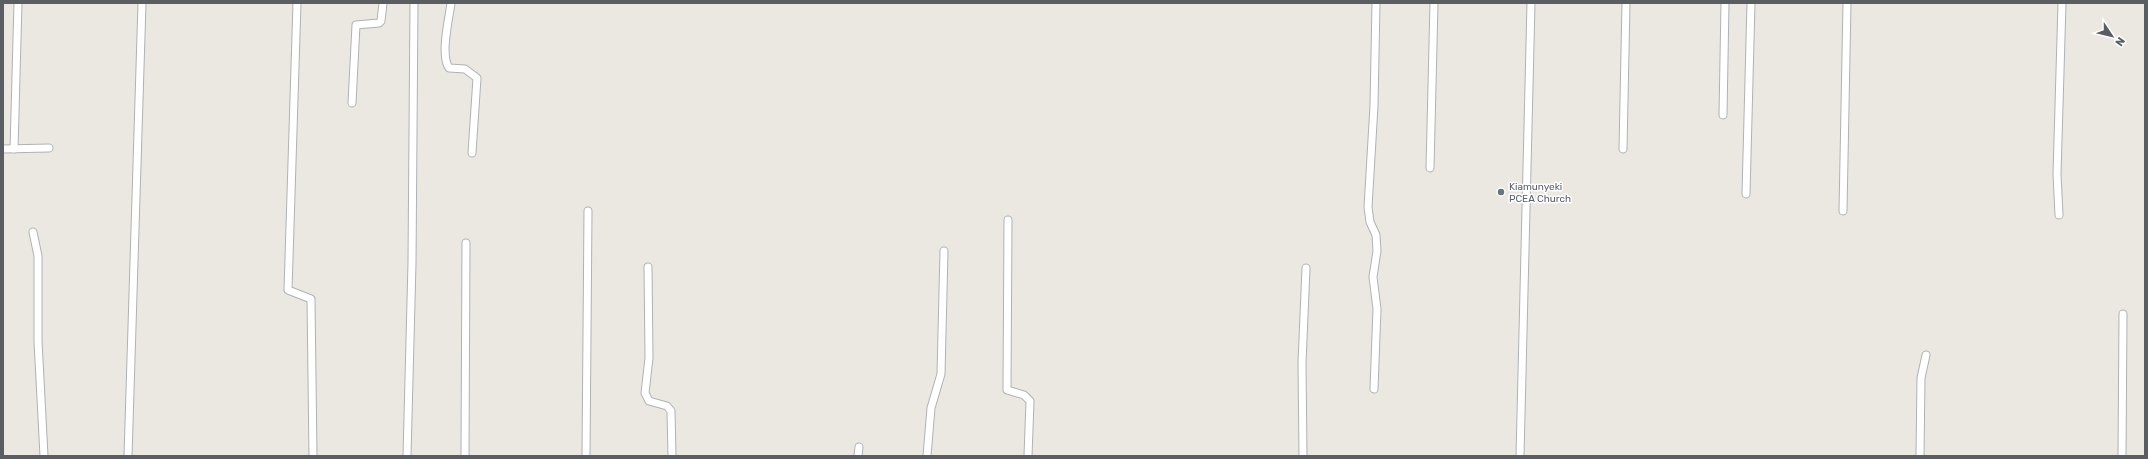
<svg xmlns="http://www.w3.org/2000/svg" width="2148" height="459" font-family="Rubik,sans-serif">
<style>
.lines{fill:none;stroke-linecap:round;stroke-linejoin:round}
.minor-casing{stroke:#afb2b5;stroke-width:9}
.minor{stroke:#fff;stroke-width:7}
.worship-dot{fill:#6b7280;stroke:#fff;stroke-width:1.5}
.labels{text-anchor:middle;stroke-width:3;stroke-linejoin:round;paint-order:stroke}
.worship-label{font-size:10px;fill:#5b616d;stroke:#fff;text-anchor:start}
</style>
<rect width="100%" height="100%" fill="#ebe8e2"/>
<g class="lines">
<defs>
<g id="minor">
<path d="M297,3l-9,287 23,9 2,157"/>
<path d="M451,3c-2,16 -11,52 -2,65l16,1 12,9 -5,75"/>
<path d="M352,103l4,-78 23,-2 2,-2 2,-18"/>
<path d="M1723,115l2,-112"/>
<path d="M3,149l46,-1"/>
<path d="M14,149l4,-146"/>
<path d="M1623,149l3,-146"/>
<path d="M1430,168l4,-165"/>
<path d="M1746,194l5,-191"/>
<path d="M1843,211l4,-208"/>
<path d="M2059,215l-2,-41 5,-171"/>
<path d="M1008,220l-1,170 17,5 6,6 -2,55"/>
<path d="M33,232l5,24v85l6,115"/>
<path d="M648,267l1,91 -4,35 4,8 18,5 4,5 1,45"/>
<path d="M1374,389l3,-80 -4,-32 4,-26 -1,-16 -6,-13 -2,-15 6,-101 2,-103"/>
<path d="M128,456l14,-453"/>
<path d="M407,456l5,-193 2,-260"/>
<path d="M465,456l1,-213"/>
<path d="M586,456l2,-245"/>
<path d="M858,456l1,-9"/>
<path d="M927,456l4,-48 10,-34 3,-123"/>
<path d="M1303,456l-1,-93 4,-95"/>
<path d="M1520,456l11,-453"/>
<path d="M1920,456l1,-78 5,-23"/>
<path d="M2122,456l1,-142"/>
</g>
</defs>
<use href="#minor" class="minor-casing"/>
<use href="#minor" class="minor"/>
</g>
<circle class="worship-dot" cx="1501" cy="192" r="4"/>
<g class="labels">
<g class="worship-label">
<text x="1509" y="190">Kiamunyeki<tspan x="1509" dy="12">PCEA Church</tspan></text>
</g>
</g>
<rect width="2148" height="459" fill="none" stroke="#5a5d61" stroke-width="8"/>
<g transform="translate(2112 36) rotate(125)" stroke="#ffffff" stroke-width="3" paint-order="stroke">
<path d="M0-3L7 15L0 10L-7 15Z" fill="#5a5d61"/>
<text y="-6" font-size="11" font-weight="bold" text-anchor="middle" fill="#5a5d61">N</text>
</g>
</svg>
